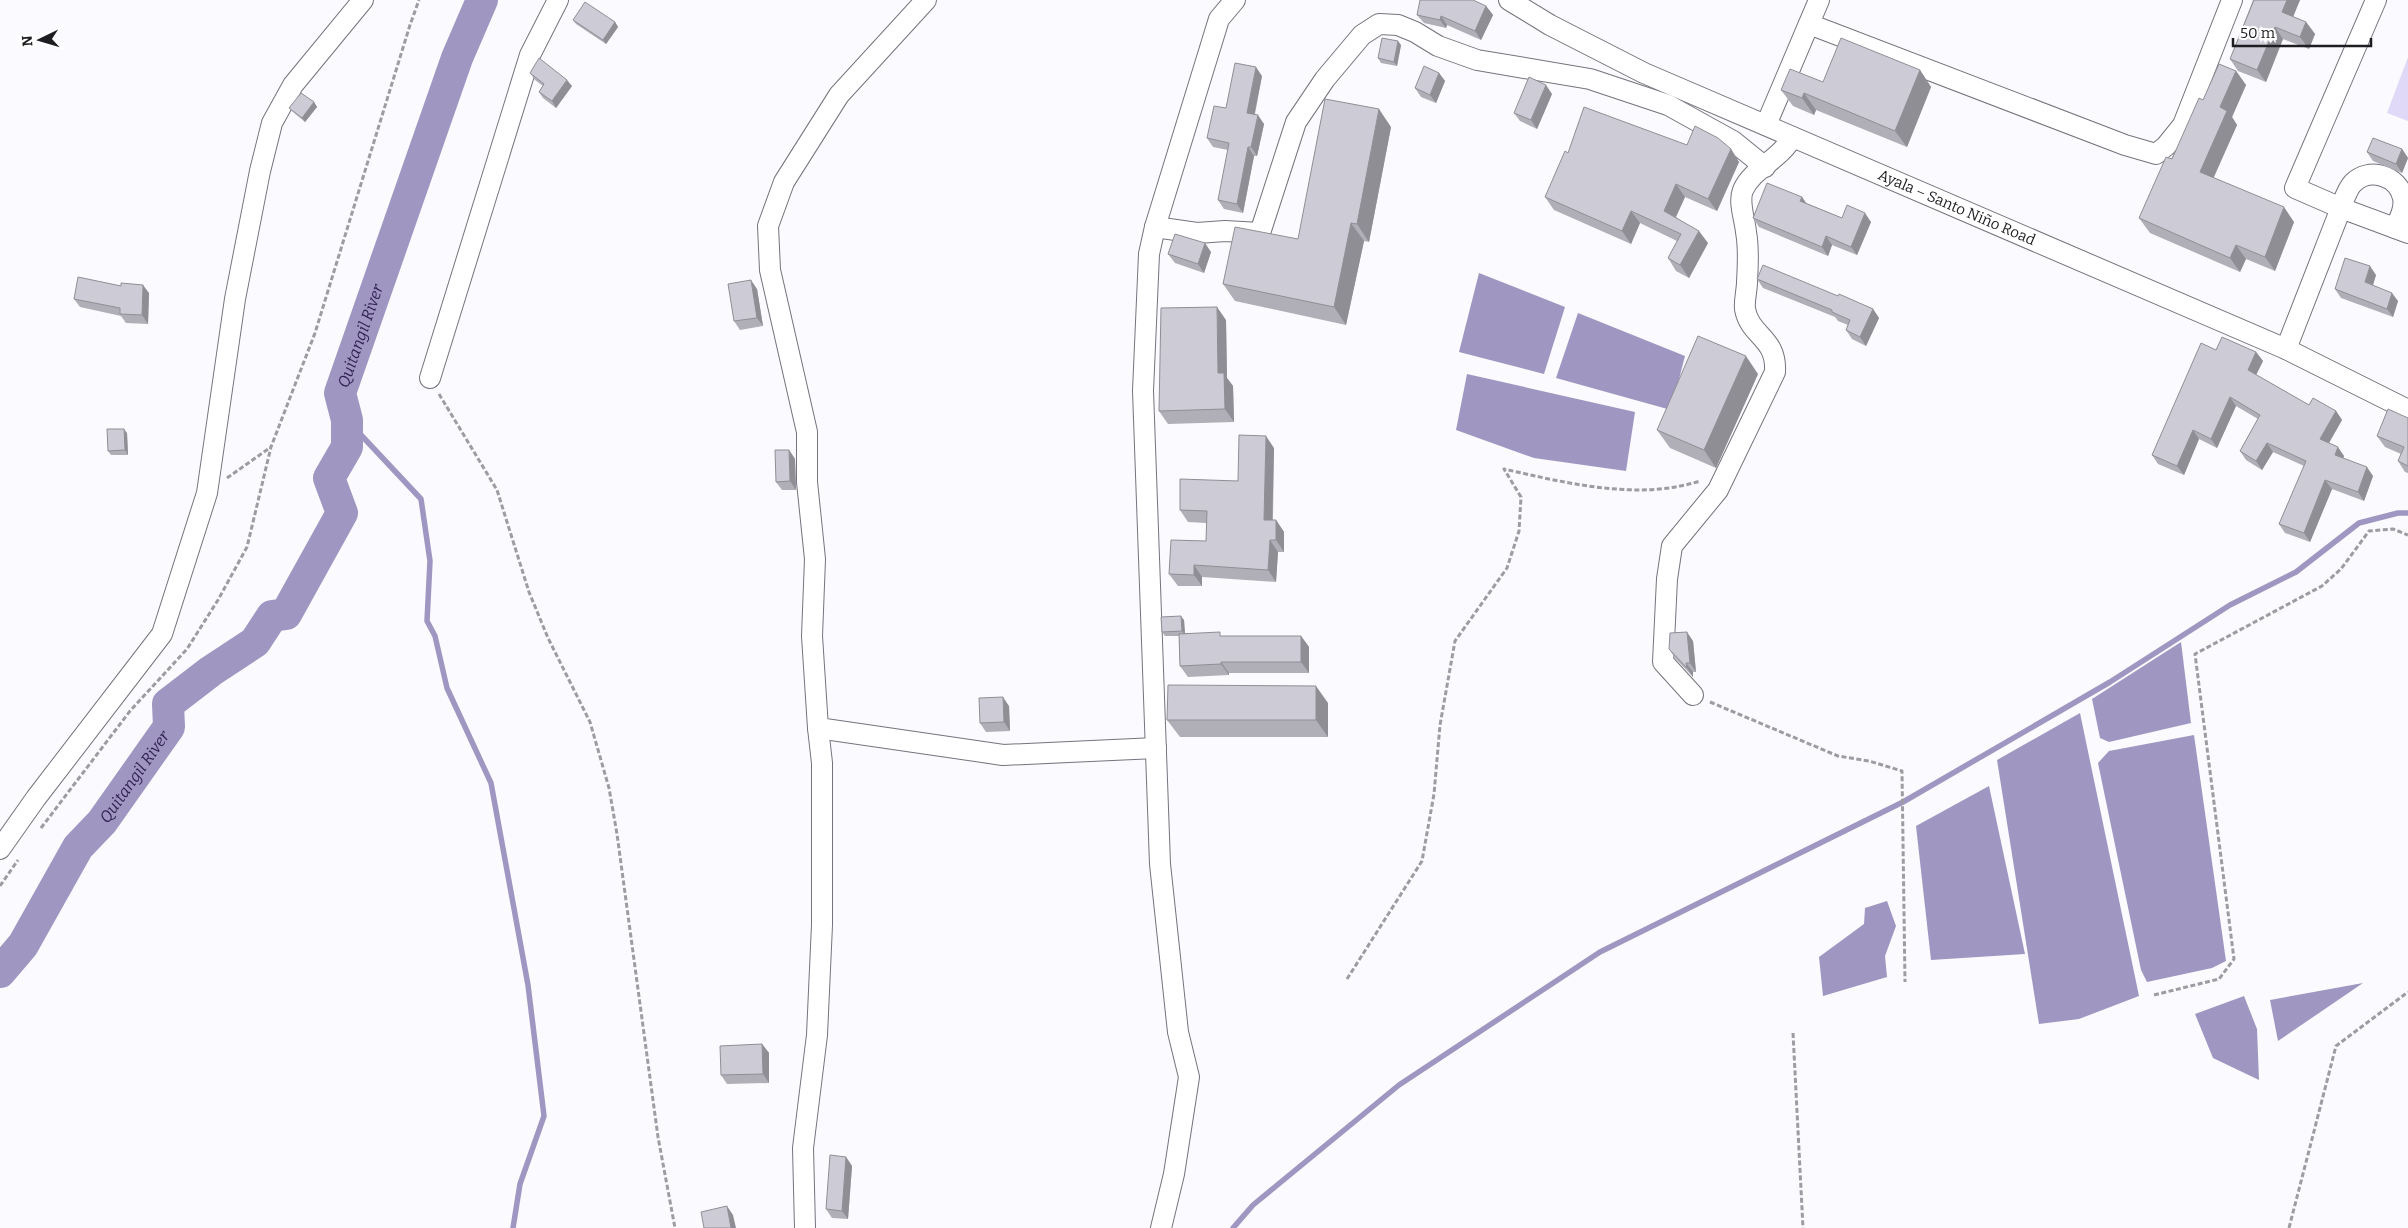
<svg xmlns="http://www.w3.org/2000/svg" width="2408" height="1228" font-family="Bitter,serif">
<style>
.green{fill:#e0daf8}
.water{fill:#9f97c1}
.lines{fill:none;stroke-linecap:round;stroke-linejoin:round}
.stream{stroke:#9f97c1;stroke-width:5.5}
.river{stroke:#9f97c1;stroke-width:32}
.minor-casing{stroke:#75737d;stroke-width:22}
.path{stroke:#9d9ca0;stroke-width:3;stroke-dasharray:5 2.5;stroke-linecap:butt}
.minor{stroke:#fff;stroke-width:20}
.wall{fill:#b0afb7}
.shaded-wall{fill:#908e95}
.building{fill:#cdcbd5;stroke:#908e95}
.labels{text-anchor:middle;stroke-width:4.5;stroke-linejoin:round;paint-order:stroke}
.street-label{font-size:15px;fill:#1e1d21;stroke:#fff}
.water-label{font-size:16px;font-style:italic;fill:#322357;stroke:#fff}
</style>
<rect width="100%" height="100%" fill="#fbfafe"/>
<path class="green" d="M2408,57v64l-21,-8z"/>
<g class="water">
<path d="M1479,273l86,34 -21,67 -85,-22z"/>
<path d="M1578,313l107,43 -14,54 -115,-32z"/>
<path d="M1467,374l168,38 -9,59 -92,-13 -78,-28z"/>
<path d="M2181,642l10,81 -82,19 -9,-4 -8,-39z"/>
<path d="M2080,713l59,283 -60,23 -40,5 -42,-264z"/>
<path d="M2194,735l32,226 -14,7 -65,14 -6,-12 -43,-207 11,-12z"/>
<path d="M1989,786l36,168 -94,6 -15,-134z"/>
<path d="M1887,901l9,25 -11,30 2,21 -64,19 -4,-39 45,-33 1,-16z"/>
<path d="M2363,983l-85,58 -8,-41z"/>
<path d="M2244,996l13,33 2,51 -46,-22 -18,-44z"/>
</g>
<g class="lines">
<g class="stream">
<path d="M347,420l74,79 9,62 -3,60 8,15 12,52 44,95 37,202 16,131 -24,68 -7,44"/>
<path d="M1233,1228l20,-23 146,-120 201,-133 303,-150 207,-120 120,-77 66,-33 63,-49 39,-10h10"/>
</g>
<path class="river" id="s1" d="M0,972l23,-27 55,-98 24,-25 67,-95 -1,-23 43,-33 44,-29 17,-26 14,-2 56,-101 -13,-35 18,-31v-27l-7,-27 117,-335 25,-58"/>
<defs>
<g id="minor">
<path d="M926,0l-87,95 -55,87 -16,44 2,44 37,162v50l8,77 -3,77 6,92 185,27 153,-7"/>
<path id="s2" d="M1509,0l41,25 94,48 642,276 122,61"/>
<path d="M2376,0l-81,188 46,20c3,-8 6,-19 12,-25 16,-16 45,-8 50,15 2,10 -3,20 -8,30"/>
<path d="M1809,24l316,121 31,9 10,-8 17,-21 49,-125"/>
<path d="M1766,125l53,-125"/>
<path d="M1155,227l42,6 28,-2 35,2 36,-111 29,-43 37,-44 17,-11 19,1 17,7 23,14 39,14 113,19 78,26 65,36 32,26"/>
<path d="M2286,349l55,-141 67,25"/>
<path d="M430,378l100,-323 28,-55"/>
<path d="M1693,695l-30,-33 4,-83 5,-33 46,-56 57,-118c2,-35 -25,-35 -30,-63 -1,-8 2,-19 2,-27 1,-16 2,-34 -1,-50 -1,-12 -8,-30 -3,-42 10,-22 38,-31 49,-53"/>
<path d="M0,849l36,-51 126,-164 45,-141 28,-194 25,-128 12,-48 21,-38 70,-85"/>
<path d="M805,1228l-2,-80 14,-113 5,-110v-162l-4,-35"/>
<path d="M1161,1228l13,-54 15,-97 -11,-45 -18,-168 -17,-473 6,-137 6,-27 64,-208 16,-19"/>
</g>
</defs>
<use href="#minor" class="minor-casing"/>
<g class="path">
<path d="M439,394l58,96 32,102 19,46 42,84 19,66 8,46 41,303 17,91"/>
<path d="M227,478l44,-31"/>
<path d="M1710,702l128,54 31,5 33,10 3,211"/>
<path d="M41,828l89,-117 57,-62 31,-49 29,-53 24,-100 44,-114 95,-308 9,-25"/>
<path d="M0,886l18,-26"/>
<path d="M1347,979l75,-118 12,-67 6,-69 15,-84 52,-73 12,-37 2,-34 -17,-28c62,14 134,32 196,12"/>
<path d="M2154,995l65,-16 15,-20 -39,-305 127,-68 19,-17 28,-38 24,-2 15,6"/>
<path d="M1793,1033l10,195"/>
<path d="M2289,1228l47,-182 72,-54"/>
</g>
<use href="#minor" class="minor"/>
</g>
<g class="wall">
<path d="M2253,0h47l-7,17 13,5 9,12 -6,15 -26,-10 -17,43 -28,-11 -8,-12z"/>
<path d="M1486,6l7,9 -12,25 -34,-15 -1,3 -22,-5 -7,-8z"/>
<path d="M573,20l42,2 3,5 -12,17 -30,-20z"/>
<path d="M1401,45l-4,21 -16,-3 -3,-5z"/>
<path d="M1920,70l11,17 -24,60 -91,-37 -2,5 -21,-9 -12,-16 42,-8z"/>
<path d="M2236,71l10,14 -14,32 5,8 -24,53 81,44 -19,49 -29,-12 -6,13 -90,-39 -11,-15 64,-118z"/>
<path d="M530,73l42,13 -16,22 -13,-10 -4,-6 4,-6 -8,-6z"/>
<path d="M1439,73l6,8 -9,22 -15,-6 -6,-9z"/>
<path d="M1262,76l-7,38 9,10 -7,32h-3l-11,57 -19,-4 -6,-9 10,-50 -15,-3 -6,-9z"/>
<path d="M1552,94l-15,35 -17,-8 -6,-8z"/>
<path d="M314,102l3,5 -12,15 -12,-10 -4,-4z"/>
<path d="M1391,127l-22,115 -5,-1 -18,84 -111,-24 -12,-17 75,-45z"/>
<path d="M1687,145l44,4 8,13 -22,49 -32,-14 -9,20 32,26 -19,35 -13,-7 -8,-13 9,-17 -37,-18 -9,21 -77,-34 -9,-13 23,-44z"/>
<path d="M2402,149l6,9 -6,15 -29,-12 -6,-9z"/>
<path d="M1802,197l4,6 36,15 29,4 -14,33 -25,-10 -4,11 -69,-29 -6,-9z"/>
<path d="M1211,252l-7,21 -29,-10 -7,-9z"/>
<path d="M2376,275l-3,10 25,16 -5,16 -52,-19 -6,-9z"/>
<path d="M1757,279l81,17 35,13 6,9 -13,28 -14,-7 -6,-9 2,-5 -10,-4 -3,-4 -72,-29z"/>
<path d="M757,289l6,37 -23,4 -6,-9z"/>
<path d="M149,293l-1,31 -22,-1 -5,-7 -41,-9 -6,-8z"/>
<path d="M1226,320l1,58 6,8 1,36 -66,2 -9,-13z"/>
<path d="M2216,350l40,2 7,9 -7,14 53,30 27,6 6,9 -13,23 15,13 -1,2 30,18 -9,25 -32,-12 -22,53 -25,-9 -6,-9 25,-58 -31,-14 -11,18 -16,-10 -6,-9 18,-32 -22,-13 -19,42 -18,-9 -15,36 -26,-11 -6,-9z"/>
<path d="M1758,374l-42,94 -46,-20 -13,-18z"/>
<path d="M2408,418v55l-3,-1 -7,-11 3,-7 -16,-7 -8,-11z"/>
<path d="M127,433l1,22h-17l-3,-4z"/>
<path d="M1274,448l-1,72h3l8,12v20h-6l-2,30 -74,-5v9h-24l-9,-12 37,-33v-18l-18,-1 -8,-12 58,-29z"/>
<path d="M789,450l6,9 1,31h-14l-6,-8z"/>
<path d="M1184,620l1,13 37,3h79l8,11v26h-80v2l-41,2 -8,-11 -1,-30h-14l-3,-4z"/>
<path d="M1693,641l3,31h-3v5l-18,-19 -6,-9z"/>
<path d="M1328,703v34h-148l-13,-17z"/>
<path d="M1009,706l1,25 -24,1 -6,-9z"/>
<path d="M762,1044l7,9v30l-42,1 -6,-9z"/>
<path d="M846,1157l6,9 -4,53 -16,-1 -6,-9z"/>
</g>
<g class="shaded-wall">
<path d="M2287,0h13l-10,24 -8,-12z"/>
<path d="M1486,6l7,9 -12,25 -6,-9z"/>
<path d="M1441,16l6,9 -1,3 -6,-8z"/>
<path d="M615,22l3,5 -12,17 -3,-4z"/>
<path d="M2306,22l9,12 -6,15 -9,-12z"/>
<path d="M2275,27l8,12 -17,43 -9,-12z"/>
<path d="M1398,41l3,4 -4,21 -3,-4z"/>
<path d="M1256,67l6,9 -9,45 -6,-8z"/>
<path d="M1920,70l11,17 -24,60 -12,-16z"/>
<path d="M2236,71l10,14 -14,32 5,8 -27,61 -10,-14 20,-65z"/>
<path d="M1439,73l6,8 -9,22 -6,-8z"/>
<path d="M567,80l5,6 -16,22 -4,-7z"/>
<path d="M1546,85l6,9 -15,35 -6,-9z"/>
<path d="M1804,93l12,17 -2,5 -12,-17z"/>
<path d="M314,102l3,5 -12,15 -3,-4z"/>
<path d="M1379,109l12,18 -22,115 -12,-18z"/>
<path d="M1258,115l6,9 -7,32 -6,-9z"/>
<path d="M1248,147l6,9 -11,57 -6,-9z"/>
<path d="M1731,149l8,13 -22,49 -9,-12z"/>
<path d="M2402,149l6,9 -6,15 -6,-9z"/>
<path d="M1676,184l9,13 -12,26 -9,-12z"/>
<path d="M1802,197l6,9 -8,-5z"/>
<path d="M2284,207l10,15 -19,49 -10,-14z"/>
<path d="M1631,211l9,12 -9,21 -9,-13z"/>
<path d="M1865,213l6,9 -14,33 -6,-8z"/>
<path d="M1351,223l13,18 -18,84 -12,-18z"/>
<path d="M1699,231l9,12 -19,35 -9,-13z"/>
<path d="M1826,236l6,9 -4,11 -6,-9z"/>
<path d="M1205,243l6,9 -7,21 -6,-9z"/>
<path d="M2236,245l10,14 -6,13 -10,-14z"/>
<path d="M2370,266l6,9 -5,16 -6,-9z"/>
<path d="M751,280l6,9 6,37 -6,-8z"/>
<path d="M143,285l6,8 -1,31 -6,-9z"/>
<path d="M2392,293l6,8 -5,16 -6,-8z"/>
<path d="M1217,307l9,13 1,58 6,8 1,36 -9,-13 -7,-36z"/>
<path d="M1873,309l6,9 -13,28 -6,-9z"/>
<path d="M2256,352l7,9 -9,18 -6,-9z"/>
<path d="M1746,356l12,18 -42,94 -12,-18z"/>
<path d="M2230,397l6,9 -19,42 -6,-9z"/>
<path d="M2336,411l6,9 -16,28 -6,-9z"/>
<path d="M124,429l3,4 1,22 -3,-5z"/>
<path d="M2193,430l6,9 -15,36 -7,-9z"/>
<path d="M1266,436l8,12 -2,83 -8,-11z"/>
<path d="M2267,443l6,9 -11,18 -6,-9z"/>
<path d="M2338,447l6,9 -3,8 -6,-9z"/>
<path d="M789,450l6,9 1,31 -6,-9z"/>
<path d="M2367,467l6,9 -9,25 -6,-9z"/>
<path d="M2325,480l7,9 -22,53 -6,-9z"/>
<path d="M1276,520l8,12v20l-8,-12z"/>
<path d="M1270,540l8,12 -2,30 -8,-12z"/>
<path d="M1194,565l8,12v9l-8,-11z"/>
<path d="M1181,616l3,4 1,15 -3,-4z"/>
<path d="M1687,632l6,9 3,31 -6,-9z"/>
<path d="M1301,636l8,11v26l-8,-11z"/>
<path d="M1221,662l8,11v2l-8,-11z"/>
<path d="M1686,663l7,9v5l-6,-9z"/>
<path d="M1316,686l12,17v34l-12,-17z"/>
<path d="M1003,697l6,9 1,25 -6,-9z"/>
<path d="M762,1044l7,9v30l-6,-9z"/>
<path d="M846,1157l6,9 -4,53 -6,-8z"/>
<path d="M727,1206l6,9 3,13h-5z"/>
</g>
<g class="building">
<path d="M1420,0h53l13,6 -11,25 -34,-15 -1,4 -23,-5z"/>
<path d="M2254,0h33l-5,12 24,10 -6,15 -25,-10 -18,43 -27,-11z"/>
<path d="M585,2l30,20 -12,18 -30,-20z"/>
<path d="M1382,38l16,3 -4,21 -16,-4z"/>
<path d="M1841,38l79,32 -25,61 -91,-38 -2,5 -21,-8 9,-21 33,13z"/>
<path d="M539,58l28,22 -15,21 -13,-9 5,-8 -14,-11z"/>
<path d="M1235,63l21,4 -9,46 11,2 -7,32h-3l-11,57 -19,-4 11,-57 -22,-5 7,-32 12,2z"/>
<path d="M2219,64l17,7 -16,36 7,4 -27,61 84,35 -19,50 -29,-12 -6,13 -91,-40 27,-61 6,2 27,-61 4,2z"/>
<path d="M1424,66l15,7 -9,22 -15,-7z"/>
<path d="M1529,77l17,8 -15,35 -17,-7z"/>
<path d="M301,93l13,9 -12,16 -13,-10z"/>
<path d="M1325,99l54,10 -22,115 -6,-1 -17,84 -111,-23 12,-57 63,12z"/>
<path d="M1584,107l103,38 8,-19 23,12 13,11 -23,50 -32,-15 -12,27 35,20 -19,34 -12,-7 13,-24 -50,-23 -9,20 -77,-34 20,-46 3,2z"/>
<path d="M2373,138l29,11 -6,15 -29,-12z"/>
<path d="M1767,183l35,14 -2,4 42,17 5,-13 18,8 -14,34 -25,-11 -4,11 -69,-29z"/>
<path d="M1175,234l30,9 -7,21 -30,-10z"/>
<path d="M2345,258l25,8 -5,16 27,11 -5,16 -52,-20z"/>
<path d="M1763,265l75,31 1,-2 34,15 -13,28 -14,-7 4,-10 -18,-8v-2l-75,-31z"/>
<path d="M78,277l43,9v-3l22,2 -1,30 -22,-1v-6l-46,-9z"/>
<path d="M751,280l6,38 -23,3 -6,-37z"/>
<path d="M1217,307l1,66h6l1,36 -66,2 2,-103z"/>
<path d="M1698,336l48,20 -42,94 -47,-20z"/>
<path d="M2222,337l34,15 -8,18 61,35 4,-7 23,13 -16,28 18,8 -3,8 32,12 -9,25 -33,-12 -21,53 -25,-9 27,-63 -39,-18 -11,18 -16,-10 20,-36 -30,-18 -19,42 -18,-9 -16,36 -25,-11 49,-112 15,7z"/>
<path d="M2388,409l20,9v48l-10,-5 6,-14 -27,-11z"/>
<path d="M107,429h17l1,21 -17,1z"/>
<path d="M1239,435l27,1 -2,84h12v20h-6l-2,30 -74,-5v10l-25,-1 2,-34 35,1 1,-30 -27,-1v-31l58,2z"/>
<path d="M775,450h14l1,31 -14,1z"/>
<path d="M1181,616l1,15 -20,1 -1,-15z"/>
<path d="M1220,632v4h81v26h-80v2l-41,2 -1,-32z"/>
<path d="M1687,632l3,31h-4l1,5 -18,-19 1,-16z"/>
<path d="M1168,685l148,1v34h-149z"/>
<path d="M1003,697l1,25 -24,1 -1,-25z"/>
<path d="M762,1044l1,30 -42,1 -1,-29z"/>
<path d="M830,1155l16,2 -4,54 -16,-2z"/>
<path d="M727,1206l4,22h-27l-3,-16z"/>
</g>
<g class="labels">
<g class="street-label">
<text dy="5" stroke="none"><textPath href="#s2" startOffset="494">Ayala – Santo Niño Road</textPath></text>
</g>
<g class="water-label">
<text dy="6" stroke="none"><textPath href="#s1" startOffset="778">Quitangil River</textPath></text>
<text dy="6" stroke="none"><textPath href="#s1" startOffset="238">Quitangil River</textPath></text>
</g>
</g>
<g transform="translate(40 40) rotate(265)" stroke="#ffffff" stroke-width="4" paint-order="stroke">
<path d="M0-4L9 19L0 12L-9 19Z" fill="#1e1d21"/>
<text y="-8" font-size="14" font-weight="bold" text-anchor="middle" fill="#1e1d21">N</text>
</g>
<path d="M2233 38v8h138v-8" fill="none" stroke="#1e1d21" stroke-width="2.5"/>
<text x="2240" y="38" font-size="15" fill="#1e1d21" stroke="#ffffff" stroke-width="4" paint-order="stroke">50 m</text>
</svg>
